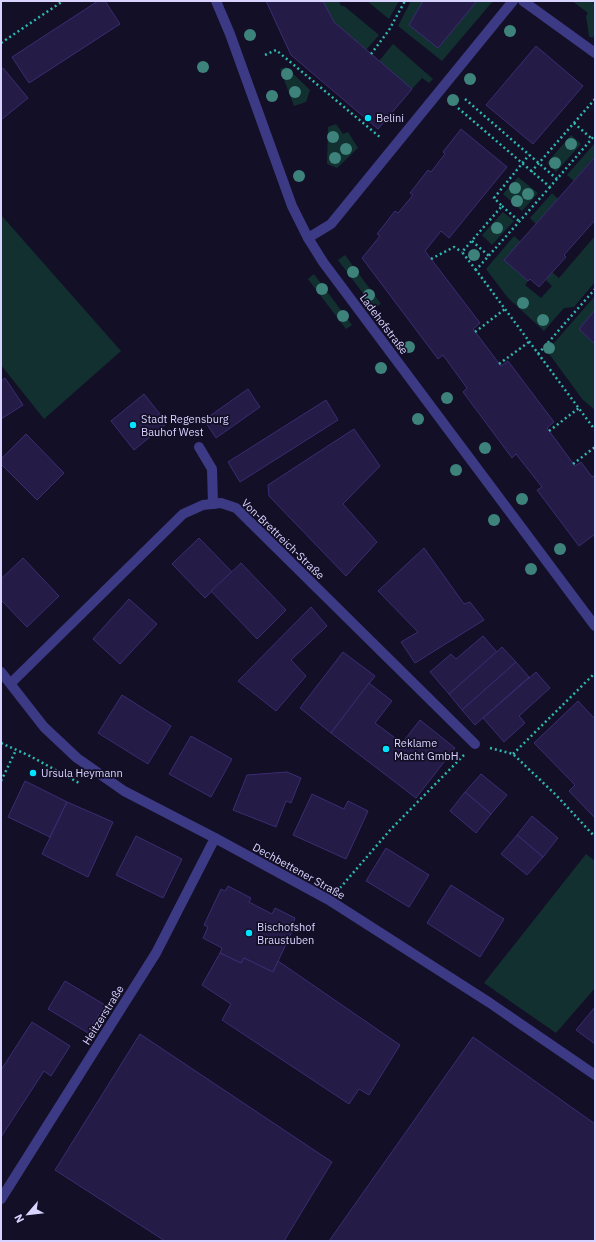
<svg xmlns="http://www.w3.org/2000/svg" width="596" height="1242" font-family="'IBM Plex Sans',sans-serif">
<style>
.green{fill:#12302f}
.building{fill:#241b47;stroke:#3b2d73}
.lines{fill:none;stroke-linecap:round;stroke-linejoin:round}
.path{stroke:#2fb8b0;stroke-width:2.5;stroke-dasharray:2 3;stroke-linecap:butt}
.minor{stroke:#3d3a85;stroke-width:10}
.tree{fill:#3d827b}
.poi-dot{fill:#00e5ff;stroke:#130f26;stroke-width:1.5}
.labels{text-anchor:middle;stroke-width:3.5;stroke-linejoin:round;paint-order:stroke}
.poi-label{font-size:11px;fill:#d9d4ff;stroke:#130f26;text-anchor:start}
.street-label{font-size:11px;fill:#d9d4ff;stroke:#130f26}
</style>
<rect width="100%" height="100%" fill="#130f26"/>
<g class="green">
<path d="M323,1h16l2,5h3l35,29 -13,15 -32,-28z"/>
<path d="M367,1h32l-10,18z"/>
<path d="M411,1h12l-13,24 28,23 39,-47h16l-51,60 -44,-35z"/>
<path d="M572,1h19l4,3v31l-3,3 -3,-2 -3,-20 2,-3z"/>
<path d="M393,44l40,35 -4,4 -7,-5 -10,11 -33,-28z"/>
<path d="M286,67l24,23 -4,12 -12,4 -14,-37z"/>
<path d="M336,124l7,10 5,-2 10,16 -21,20 -10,-4 1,-37z"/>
<path d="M571,135l10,9 -25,28 -9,-9z"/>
<path d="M594,144l1,12 -21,25 -7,-6z"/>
<path d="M518,177l20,16 -16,18 -19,-17z"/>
<path d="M552,193l6,6 -22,25 -6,-6z"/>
<path d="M503,212l11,9 -22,24 -10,-10z"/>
<path d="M1,215l120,136 -77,68 -43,-54z"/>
<path d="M514,236l7,6 -16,18 23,21 -3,4 16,13 11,-12 -6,-6 6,-8 7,6 36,-42v46l-21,25 -10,1 -20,23 -36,-33 -22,-29z"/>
<path d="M345,255l36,49 -7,4 -36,-48z"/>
<path d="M314,274l38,51 -6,4 -38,-50z"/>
<path d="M594,297l1,13 -16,19 16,15v66l-12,-10 -36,-49z"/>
<path d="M586,854l9,7v127l-39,45 -72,-50z"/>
</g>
<g class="building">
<path d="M98,1h7l15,23 -91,59 -17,-26z"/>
<path d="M266,1h57l11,21 78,67 -34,40 -87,-74z"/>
<path d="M423,1h54l-39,47 -29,-23z"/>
<path d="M536,46l47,40 -50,58 -47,-39z"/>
<path d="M3,68l25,30 -27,22v-51z"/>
<path d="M461,129l46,38 -58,71 -8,-7 -16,20 55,72 -7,6 28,37 7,-5 46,61 -7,6 28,38 6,-4 11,15 3,-2v59l-16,12 -42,-56 5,-3 -26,-33 -4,4 -49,-66 4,-4 -24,-33 -5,4 -76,-101 18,-22 -3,-2 18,-23 3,2 15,-18 -3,-2 18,-23 3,2 14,-18 -2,-2z"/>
<path d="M595,157v63l-31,35 2,2 -27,30 -9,-8 -2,2 -24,-21z"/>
<path d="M595,310v34l-16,-15z"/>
<path d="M5,378l18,27 -22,14v-38z"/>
<path d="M248,389l12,18 -44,31 -12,-18z"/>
<path d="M144,394l23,29 -33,27 -23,-29z"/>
<path d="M326,400l12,20 -98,62 -12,-20z"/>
<path d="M354,429l26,37 -37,38 34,38 -31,34 -77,-80 -1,-11z"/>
<path d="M26,434l38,39 -27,27 -36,-36v-5z"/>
<path d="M199,538l33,34 -27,26 -33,-34z"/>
<path d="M424,548l40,56 6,-2 14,18 -69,43 -14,-21 17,-10 -40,-41z"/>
<path d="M23,558l36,38 -32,31 -26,-27v-21z"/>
<path d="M241,563l45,47 -29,29 -46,-48z"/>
<path d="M129,599l28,25 -37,40 -27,-25z"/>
<path d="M311,607l16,19 -36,34 15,16 -30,35 -38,-30z"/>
<path d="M483,636l14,16 -48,42 -19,-22 21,-18 5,5z"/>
<path d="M502,647l14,15 -54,48 -13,-16z"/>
<path d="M343,652l32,24 -44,57 -31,-25z"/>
<path d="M516,662l13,15 -54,48 -13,-15z"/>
<path d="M536,672l14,16 -31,28 6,7 -21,19 -21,-24z"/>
<path d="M369,683l23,18 -17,22 27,20 18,-23 35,28 -39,50 -85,-65z"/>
<path d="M122,695l49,31 -23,38 -50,-31z"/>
<path d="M578,701l17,18v99l-26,-27 6,-6 -41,-42z"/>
<path d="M191,736l41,23 -21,38 -42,-23z"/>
<path d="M287,772l14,6 -10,25 -5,-2 -10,26 -43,-17 14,-35z"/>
<path d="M481,774l26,21 -16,19 -26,-22z"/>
<path d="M25,781l42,21 -17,35 -42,-20z"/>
<path d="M465,792l26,22 -15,19 -26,-22z"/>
<path d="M312,794l32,15 4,-8 20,10 -22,48 -53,-24z"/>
<path d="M67,802l46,20 -25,55 -46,-23z"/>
<path d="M532,816l26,22 -15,19 -26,-22z"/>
<path d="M517,835l26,22 -16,18 -26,-21z"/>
<path d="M136,836l46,23 -19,39 -47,-23z"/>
<path d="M386,848l43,27 -20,32 -43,-26z"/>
<path d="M451,885l53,34 -24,38 -53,-34z"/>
<path d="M228,886l23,12 -2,4 23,12 3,-6 20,10 -2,6 2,1 -22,47 -29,-14 -3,5 -21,-10 2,-5 -19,-10 5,-11 -4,-2 17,-36 4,2z"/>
<path d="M220,953l21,10 3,-5 29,14 5,-11 122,84 -31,50 -10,-6 -10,15 -127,-84 9,-16 -29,-19z"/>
<path d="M65,981l40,24 -17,28 -40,-24z"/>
<path d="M595,1007v37l-19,-14z"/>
<path d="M32,1022l38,24 -19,30 -7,-5 -43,66v-67z"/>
<path d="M140,1034l192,128 -48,79h-119l-110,-71z"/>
<path d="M473,1037l122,87v117h-266z"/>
</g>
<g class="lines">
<g class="path">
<path d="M1,43l62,-42"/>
<path d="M371,54l18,-24 16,-29"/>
<path d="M265,55l11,-5 105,88"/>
<path d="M465,99l92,80"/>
<path d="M458,108l92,79 45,-52"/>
<path d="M574,123l18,16"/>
<path d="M531,172l64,-73"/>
<path d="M550,187l-74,83 119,160"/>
<path d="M502,206l18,16"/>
<path d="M472,241l17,15"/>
<path d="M431,259l23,-12 8,5"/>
<path d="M476,270l-14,-18 40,-46 -8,-8 35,-43"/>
<path d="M475,332l30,-23"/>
<path d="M538,354l57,-65"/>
<path d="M499,364l30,-22"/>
<path d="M549,431l30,-23"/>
<path d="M573,464l22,-17"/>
<path d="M1,743l29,13 51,28"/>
<path d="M490,748l23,6 43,41 39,42"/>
<path d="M513,754l82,-81"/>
<path d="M1,781l15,-31"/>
<path d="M340,888l51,-59 73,-74"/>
</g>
<g class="minor">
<path d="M216,1l14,33 62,172 16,32 15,24 272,364"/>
<path d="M523,1l72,52"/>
<path d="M308,238l23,-14 182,-223"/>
<path d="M199,447l13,22 1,35"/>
<path d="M1,672l43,55 33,31 47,33 91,47 114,62 161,103 105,72"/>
<path d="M11,683l172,-169 20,-9 18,-2 15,5 239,236"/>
<path d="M1,1199l155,-246 59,-115"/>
</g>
</g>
<g class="tree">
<circle cx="510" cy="31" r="6"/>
<circle cx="250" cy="35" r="6"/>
<circle cx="203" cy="67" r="6"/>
<circle cx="287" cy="74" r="6"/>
<circle cx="470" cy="79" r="6"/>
<circle cx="295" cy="92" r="6"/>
<circle cx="272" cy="96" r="6"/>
<circle cx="453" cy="100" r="6"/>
<circle cx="333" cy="137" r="6"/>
<circle cx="571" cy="144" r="6"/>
<circle cx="346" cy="149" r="6"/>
<circle cx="335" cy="158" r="6"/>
<circle cx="555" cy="163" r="6"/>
<circle cx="299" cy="176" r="6"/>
<circle cx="515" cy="188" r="6"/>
<circle cx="528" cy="194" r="6"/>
<circle cx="517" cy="201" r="6"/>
<circle cx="497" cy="228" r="6"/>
<circle cx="474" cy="255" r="6"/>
<circle cx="353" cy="272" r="6"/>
<circle cx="322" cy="289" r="6"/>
<circle cx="369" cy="295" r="6"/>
<circle cx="523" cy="303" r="6"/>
<circle cx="343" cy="316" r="6"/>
<circle cx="543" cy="320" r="6"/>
<circle cx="409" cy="347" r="6"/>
<circle cx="549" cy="348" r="6"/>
<circle cx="381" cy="368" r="6"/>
<circle cx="447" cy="398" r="6"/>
<circle cx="418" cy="419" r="6"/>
<circle cx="485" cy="448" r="6"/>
<circle cx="456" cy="470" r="6"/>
<circle cx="522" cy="499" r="6"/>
<circle cx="494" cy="520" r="6"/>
<circle cx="560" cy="549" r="6"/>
<circle cx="531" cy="569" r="6"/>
</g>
<g class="poi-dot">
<circle cx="368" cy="118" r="4"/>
<circle cx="133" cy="425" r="4"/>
<circle cx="386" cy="749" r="4"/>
<circle cx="33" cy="773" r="4"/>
<circle cx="249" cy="933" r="4"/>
</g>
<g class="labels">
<g class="poi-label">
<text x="376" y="122">Belini</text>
<text x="141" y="423">Stadt Regensburg<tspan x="141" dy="13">Bauhof West</tspan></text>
<text x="394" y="747">Reklame<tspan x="394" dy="13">Macht GmbH</tspan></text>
<text x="41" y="777">Ursula Heymann</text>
<text x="257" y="931">Bischofshof<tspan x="257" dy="13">Braustuben</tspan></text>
</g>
<g class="street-label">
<text transform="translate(384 324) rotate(53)" y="4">Ladehofstraße</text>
<text transform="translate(283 539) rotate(44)" y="4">Von-Brettreich-Straße</text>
<text transform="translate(299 871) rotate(29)" y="4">Dechbettener Straße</text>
<text transform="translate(103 1015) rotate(-58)" y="4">Heitzerstraße</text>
</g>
</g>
<rect width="596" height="1242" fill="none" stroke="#d9d4ff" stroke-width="4"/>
<g transform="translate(28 1214) rotate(242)" stroke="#130f26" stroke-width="3" paint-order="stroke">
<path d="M0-3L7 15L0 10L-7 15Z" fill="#d9d4ff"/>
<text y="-6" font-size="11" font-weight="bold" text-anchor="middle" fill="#d9d4ff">N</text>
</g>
</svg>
